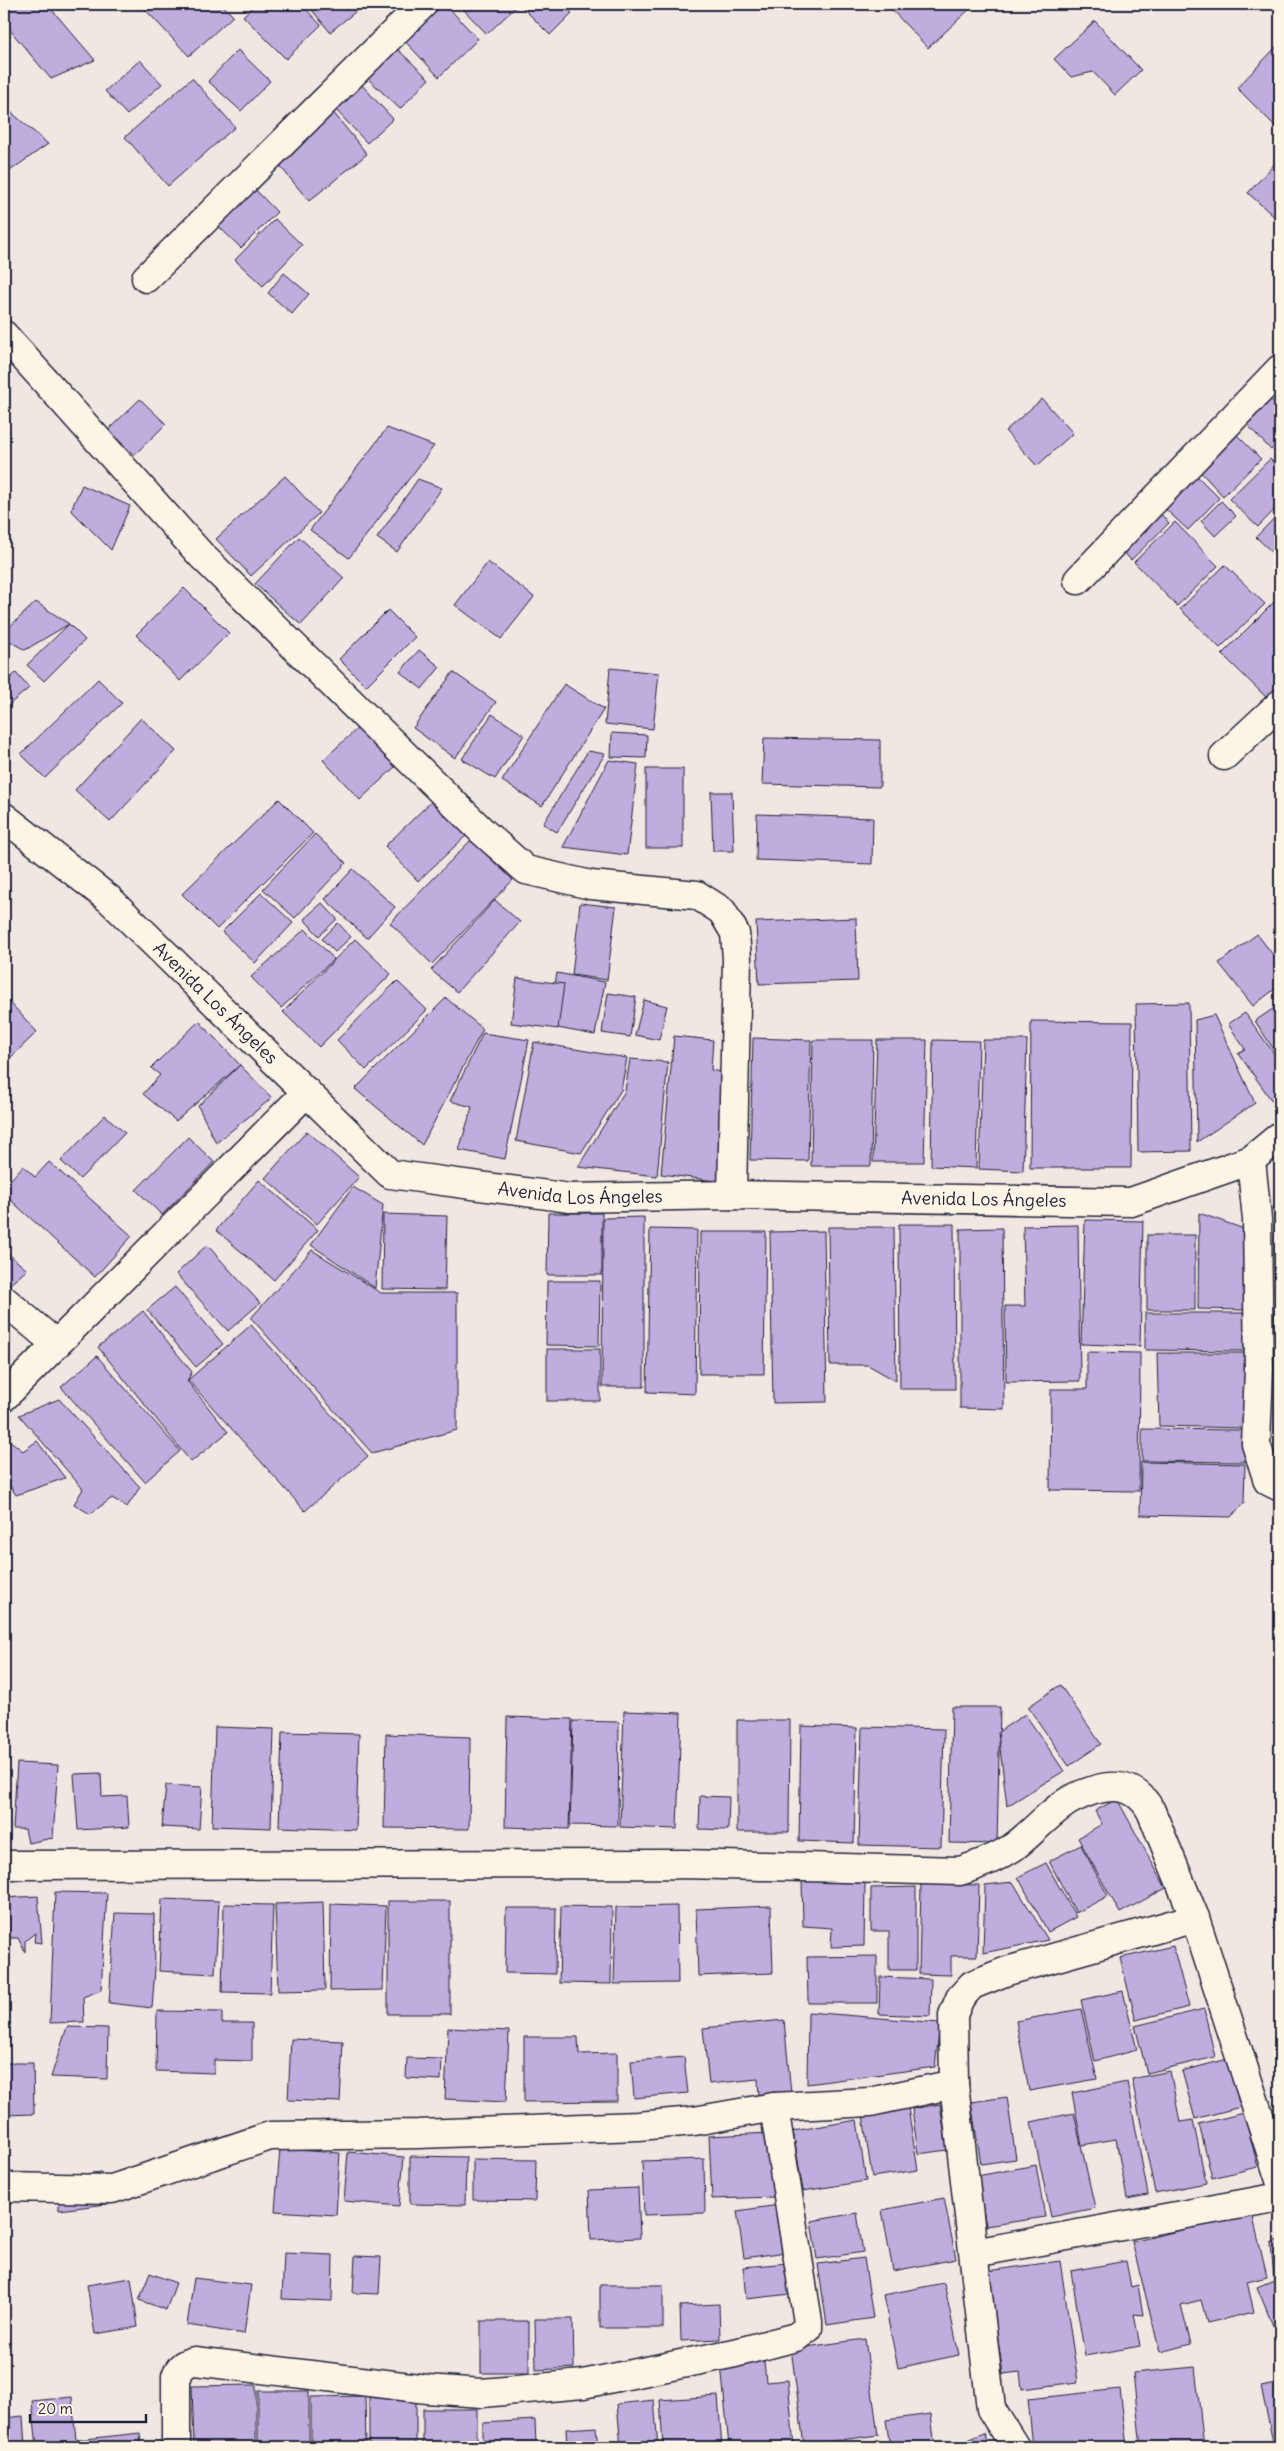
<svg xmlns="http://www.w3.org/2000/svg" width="1284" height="2451" font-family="Delius,sans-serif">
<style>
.building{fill:#bfaddd;stroke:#22223b}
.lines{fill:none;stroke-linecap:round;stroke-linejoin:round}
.street-casing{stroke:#22223b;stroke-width:31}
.secondary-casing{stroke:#22223b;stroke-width:31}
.street{stroke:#fcf5e5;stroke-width:28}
.secondary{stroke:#fcf5e5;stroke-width:28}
.labels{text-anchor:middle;stroke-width:4.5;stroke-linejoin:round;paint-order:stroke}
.street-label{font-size:18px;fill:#22223b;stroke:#fcf5e5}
</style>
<rect width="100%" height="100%" fill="#f0e7e3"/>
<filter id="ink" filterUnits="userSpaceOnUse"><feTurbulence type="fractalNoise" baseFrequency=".02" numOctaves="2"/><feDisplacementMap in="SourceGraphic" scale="10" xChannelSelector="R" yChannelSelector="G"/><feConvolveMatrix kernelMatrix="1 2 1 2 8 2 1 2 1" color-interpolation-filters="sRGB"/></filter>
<g filter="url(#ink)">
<g class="building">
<path d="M12,4h35l48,56 -44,19 -47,-56v-12z"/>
<path d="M140,4h82l11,12 -44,40z"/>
<path d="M256,4h45l20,21 -35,34 -43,-43z"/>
<path d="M307,4h58l-35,28z"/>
<path d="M431,4h14l33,35 -39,38 -40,-42z"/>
<path d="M458,4h59l1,1 -31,29z"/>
<path d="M519,4h44l9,9 -22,22z"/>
<path d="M892,4h83l-47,44 -39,-41z"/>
<path d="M1095,21l46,49 -26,25 -22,-23 -22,5 -17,-18z"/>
<path d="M1280,43v88l-43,-43z"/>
<path d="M393,45l36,34 -29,30 -36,-34z"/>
<path d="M238,50l32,31 -29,30 -33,-30z"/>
<path d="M140,60l22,24 -35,31 -22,-24z"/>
<path d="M192,78l43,49 -67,59 -43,-49z"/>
<path d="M361,84l32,35 -26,24 -33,-35z"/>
<path d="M4,106l44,38 -44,31z"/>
<path d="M332,111l35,43 -58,47 -35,-42z"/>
<path d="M1280,158v64l-32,-29z"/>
<path d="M250,184l27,28 -36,36 -28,-27z"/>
<path d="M275,219l27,26 -39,41 -28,-26z"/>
<path d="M284,273l25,21 -17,20 -24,-21z"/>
<path d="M1265,393l15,17v31l-9,9 -31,-33z"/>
<path d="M140,399l26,25 -32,31 -26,-25z"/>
<path d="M1042,399l31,34 -36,33 -32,-35z"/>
<path d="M387,428l47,18 -85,112 -39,-28z"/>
<path d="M1231,429l30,30 -38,37 -29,-31z"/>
<path d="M1270,459l10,10v35l-22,23 -29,-28z"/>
<path d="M1191,470l28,28 -31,32 -29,-27z"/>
<path d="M285,476l34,37 -68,63 -35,-37z"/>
<path d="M418,479l24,9 -45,64 -20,-14z"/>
<path d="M82,485l48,21 -19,44 -40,-40z"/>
<path d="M1221,501l15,15 -21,20 -14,-15z"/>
<path d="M1155,508l14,15 -38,37 -14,-15z"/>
<path d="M1280,512v48l-24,-23z"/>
<path d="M1175,522l43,44 -41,40 -43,-44z"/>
<path d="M299,537l45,41 -43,47 -46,-41z"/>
<path d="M488,562l46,35 -33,42 -46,-34z"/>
<path d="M1225,565l40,39 -45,44 -40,-39z"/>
<path d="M184,588l45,45 -49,48 -44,-46z"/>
<path d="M36,602l33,22 -44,26 -21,-12v-6z"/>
<path d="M1274,602l6,3v93l-6,7 -52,-51z"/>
<path d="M388,610l27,27 -49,49 -27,-27z"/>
<path d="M69,624l16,16 -41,41 -17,-16z"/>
<path d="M419,650l21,17 -18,22 -22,-17z"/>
<path d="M610,668l49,5 -6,56 -48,-5z"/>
<path d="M453,672l43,30 -41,56 -42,-30z"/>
<path d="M16,673l13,15 -25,21v-26z"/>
<path d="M98,679l24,24 -77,75 -24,-24z"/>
<path d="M564,684l40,25 -62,97 -40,-25z"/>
<path d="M492,714l32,21 -29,44 -33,-20z"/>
<path d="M141,718l35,33 -66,71 -35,-32z"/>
<path d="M360,726l37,39 -37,35 -37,-40z"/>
<path d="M612,733l35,2 -1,23 -35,-1z"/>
<path d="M764,738l116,2v47l-118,-3z"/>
<path d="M588,751l17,3 -48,78 -14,-8z"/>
<path d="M609,760l29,4 -11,91 -64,-8z"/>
<rect x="646" y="769" width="37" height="79"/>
<path d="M711,792h21l2,59h-21z"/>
<path d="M436,797l33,36 -51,48 -33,-35z"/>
<path d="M279,799l34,34 -96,96 -35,-35z"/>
<path d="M757,814l116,4 -1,46 -116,-4z"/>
<path d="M315,834l31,29 -51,55 -32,-29z"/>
<path d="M471,840l42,40 -81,84 -42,-41z"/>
<path d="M353,869l42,38 -28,31 -42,-39z"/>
<path d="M261,893l32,30 -38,40 -33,-31z"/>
<path d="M495,900l25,22 -63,70 -26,-22z"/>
<path d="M322,903l15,16 -18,17 -15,-17z"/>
<path d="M580,903l36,4 -9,73 -35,-5z"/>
<path d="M856,918l2,63 -99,3 -3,-62z"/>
<path d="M338,923l13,14 -16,15 -13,-13z"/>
<path d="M305,929l29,30 -53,49 -30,-31z"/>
<path d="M1257,934l23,30v21l-27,21 -34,-43z"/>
<path d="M355,939l36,35 -72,73 -36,-35z"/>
<path d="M557,973l48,9 -10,53 -48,-9z"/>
<path d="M517,978l47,6 -6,45 -47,-6z"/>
<path d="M397,981l30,29 -61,60 -29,-30z"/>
<path d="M608,993l28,4 -6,40 -28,-4z"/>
<path d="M4,996l33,36 -33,32z"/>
<path d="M446,998l37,31 -61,116 -67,-56z"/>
<path d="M644,1000l23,6 -8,34 -24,-5z"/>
<path d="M1189,1003l2,148 -53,1 -2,-148z"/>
<path d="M1280,1004v55l-25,-38z"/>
<path d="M1245,1013l35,49v33l-8,6 -34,-48 7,-4 -17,-25z"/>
<path d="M1214,1015l41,88 -58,39 -2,-122z"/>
<path d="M199,1021l41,44 -64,56 -33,-27 17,-19 -9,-7z"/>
<path d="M1031,1021l101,1 -1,146h-101z"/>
<path d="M483,1033l46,7 -24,119 -46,-9 13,-43 -22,-6z"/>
<path d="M674,1036l39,4 -2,30 19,4 -7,108 -62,-8z"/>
<path d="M753,1038l58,2 -3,121 -58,-1z"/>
<path d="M813,1040h60l-2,126h-60z"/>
<path d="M877,1040h50l-3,122h-51z"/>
<path d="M933,1040l46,1 -3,127 -45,-2z"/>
<path d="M983,1040h44l-4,131 -44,-2z"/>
<path d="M534,1042l93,16 -6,32 -40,63 -65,-12z"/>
<path d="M630,1059l38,3 -11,114 -79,-9 47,-76z"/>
<path d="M240,1065l32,33 -56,45 -18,-37z"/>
<path d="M105,1115l20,18 -45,46 -19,-18z"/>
<path d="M307,1131l52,46 -42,47 -52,-46z"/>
<path d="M188,1137l26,25 -52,53 -26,-25z"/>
<path d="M49,1162l83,74 -37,41 -91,-83v-7l19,-21 12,11z"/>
<path d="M259,1180l59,50 -44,50 -58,-50z"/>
<path d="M353,1187l30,18 -8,83 -64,-43z"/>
<path d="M1280,1202v17l-8,-10z"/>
<path d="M548,1213h54v62h-55z"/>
<path d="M1199,1213l48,17 -1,80 -48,-1z"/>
<path d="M383,1214l64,2 -2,74 -63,-1z"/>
<path d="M644,1217v170h-42l1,-169z"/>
<path d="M1085,1220l58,1 -3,125 -59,-2z"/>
<path d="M899,1224h55l1,165h-55z"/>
<path d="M1078,1225l2,156 -74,1 -1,-76h20l-2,-80z"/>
<path d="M828,1227h66l2,154 -28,-16h-38z"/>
<path d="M1002,1228l2,181 -44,-1v-179z"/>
<path d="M650,1229l47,1 -2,164 -48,-2z"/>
<path d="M824,1231l3,171 -54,1 -3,-171z"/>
<path d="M700,1232h66l-2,142h-65z"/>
<rect x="1147" y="1235" width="48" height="75"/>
<path d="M207,1245l53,58 -32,28 -52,-57z"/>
<path d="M1275,1248l5,4v86h-4z"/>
<path d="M4,1250l23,20 -23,19z"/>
<path d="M312,1250l69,43h76v137l-85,23 -121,-135z"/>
<path d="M547,1281h53l-1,65 -53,-1z"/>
<path d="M175,1287l48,57 -27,23 -49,-57z"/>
<path d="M143,1311l49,61 -5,9 41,51 -37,30 -93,-115z"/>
<path d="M1145,1313h100v38l-100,-1z"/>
<path d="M251,1325l117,131 -63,55 -117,-131z"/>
<path d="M1277,1341h3v72l-4,4z"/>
<rect x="547" y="1349" width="53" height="52"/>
<path d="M1087,1352l53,1 -1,138 -89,-1 1,-101h36z"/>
<path d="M1157,1353h88v75l-86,-2z"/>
<path d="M97,1356l83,95 -35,31 -84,-95z"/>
<path d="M59,1399l81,88 -13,20 -15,-9 -22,16 -16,-10 9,-15 -64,-74z"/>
<path d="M1280,1420v47l-2,-45z"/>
<path d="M1142,1429l103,1v32l-103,-1z"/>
<path d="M8,1439l15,12 14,-10 28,37 -49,17 -12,-18v-33z"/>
<path d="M1141,1462l104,2 -1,39 -13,14 -91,-2z"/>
<path d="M1060,1685l41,59 -32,22 -41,-59z"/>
<path d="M952,1707h48l-3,137 -48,-1z"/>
<path d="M624,1711l57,2 -4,116 -57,-2z"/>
<path d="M1025,1714l39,57 -57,35 -9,-74z"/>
<path d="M507,1717l65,2 -3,110 -64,-2z"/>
<path d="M737,1720h53l-1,112h-52z"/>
<path d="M573,1721l46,1 -1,104 -48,-1z"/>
<path d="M801,1726l56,2 -3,115 -55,-2z"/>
<path d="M215,1727l59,2 -3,99 -59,-2z"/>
<path d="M862,1727l82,2 -3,118 -82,-2z"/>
<path d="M282,1732l77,2 -3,96 -77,-3z"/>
<path d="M386,1734l84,3 -1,92 -85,-1z"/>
<path d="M17,1763l41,2 -5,73 -25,5 -3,-14h-12z"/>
<path d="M101,1773l1,24 25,-1 2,31 -51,3 -4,-56z"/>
<path d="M166,1785l36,2 -3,42 -37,-2z"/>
<path d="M700,1796l29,1 -1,33 -29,-1z"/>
<path d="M1117,1799l49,89 -46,25 -42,-75 24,-14 -7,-13z"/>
<path d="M1081,1845l27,51 -32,17 -27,-52z"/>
<path d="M1046,1863l30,54 -28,15 -30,-55z"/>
<path d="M802,1881l63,2 -1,63 -33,1 1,-19 -29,-2z"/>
<path d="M1013,1882l35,58 -65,13 2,-68z"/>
<path d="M921,1884l58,1 -2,71h-26v19l-32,-1z"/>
<path d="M916,1887v83h-27v-39h-18v-43z"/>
<path d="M55,1892l52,1 -6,97 -18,7 1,25 -34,1z"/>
<path d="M38,1896l4,47 -8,-1 1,-9 -10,8v11l-7,-14h-11l-3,-40z"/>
<path d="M162,1899l57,2 -4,73 -56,-3z"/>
<rect x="388" y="1901" width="62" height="113"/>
<path d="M323,1902l2,88 -47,1 -3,-87z"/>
<path d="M224,1904l49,1 -3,88 -48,-1z"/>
<path d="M331,1904l55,2 -3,84 -53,1z"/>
<path d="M561,1906l51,1 -1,77 -52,-1z"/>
<path d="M677,1906l1,77 -64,1 2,-77z"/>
<path d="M771,1906l2,67 -75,3 -2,-67z"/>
<path d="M506,1908h50l-1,66 -50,-1z"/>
<path d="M115,1913l39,1 1,55 -3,39 -43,-5z"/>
<path d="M1173,1946l16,61 -53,13 -16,-62z"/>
<path d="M877,1956v47h-69l-1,-46z"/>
<path d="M880,1977l51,2 -1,37 -51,-2z"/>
<path d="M1123,1991l14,59 -42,11 -14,-61z"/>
<path d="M1081,2009l16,70 -68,12 -13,-70z"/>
<path d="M1204,2009l11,48 -68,16 -12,-47z"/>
<path d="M157,2011l65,1v11h30v38l-38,-1v13l-58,-2z"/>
<path d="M808,2012l132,11 -5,44 -128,17z"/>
<path d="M784,2020l7,73 -32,3 -1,-17 -49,5 -6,-56z"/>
<path d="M67,2027l41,1 -1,51 -56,-2z"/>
<path d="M448,2028l61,3 -3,71 -61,-3z"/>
<path d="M524,2037h54l1,17 38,-1v48l-93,1z"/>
<path d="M291,2039l52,2 -3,61 -52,-2z"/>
<path d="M684,2057l4,36 -54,5 -3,-37z"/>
<path d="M407,2058l35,1 -1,21 -35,-2z"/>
<path d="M1228,2059l12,48 -45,12 -13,-48z"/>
<path d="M4,2063h29l1,51 -30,1z"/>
<path d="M1170,2071l10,51 13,-2 13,63 -51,10 -23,-114z"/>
<path d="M1127,2082l21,113 -21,4 -11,-60 -34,6 -10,-52z"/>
<path d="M1007,2097l9,62 -35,5 -10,-62z"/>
<path d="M940,2104l7,46 -29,4 -6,-45z"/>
<path d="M908,2108l10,62 -46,7 -9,-62z"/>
<path d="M1074,2113l21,95 -44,9 -20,-95z"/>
<path d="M1244,2113l14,54 -46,11 -13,-54z"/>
<path d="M857,2120l9,61 -63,10 -10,-60z"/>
<path d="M771,2133l3,64 -62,2 -3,-63z"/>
<path d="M280,2149l60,4 -4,62 -61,-4z"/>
<path d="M348,2152l56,5 -5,49 -55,-5z"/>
<path d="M410,2156l56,1 -1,48 -55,-1z"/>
<path d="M473,2159l63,1 -1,41 -62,-1z"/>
<path d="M704,2159l1,54 -61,2 -2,-54z"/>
<path d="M1036,2165l9,52 -59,9 -9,-50z"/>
<path d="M101,2172l6,32 -48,6 -1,-33z"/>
<path d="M638,2188l2,50 -49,2 -2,-50z"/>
<path d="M944,2198l12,61 -63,12 -11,-61z"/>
<path d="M779,2205l7,47 -42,6 -7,-47z"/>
<path d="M857,2213l6,39 -46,7 -6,-38z"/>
<path d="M1252,2213l15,64 -20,5 7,30 -47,11 -6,-23 -20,5 10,39 -31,8 -28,-110z"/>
<path d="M1280,2239v92l-4,2 -19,-46 17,-7 -3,-37z"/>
<path d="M284,2253l49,2 -1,46 -50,-2z"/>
<path d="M355,2256l26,1 -2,37 -26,-1z"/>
<path d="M864,2258l9,60 -46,7 -9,-61z"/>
<path d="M1060,2261l18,121 -56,7 -2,-17 -17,2 -15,-103z"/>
<path d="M1126,2261l5,26 7,-2 5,30 -9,-1 6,32 -55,10 -14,-85z"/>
<path d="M788,2263l3,31 -45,5 -3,-32z"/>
<path d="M150,2273l26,10 -10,27 -27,-10z"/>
<path d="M131,2278l7,49 -43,7 -8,-49z"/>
<path d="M194,2278l57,7 -7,49 -57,-9z"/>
<path d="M944,2283l15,72 -61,13 -15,-73z"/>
<rect x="600" y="2285" width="63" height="43"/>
<path d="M719,2304l1,35 -39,2 -1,-35z"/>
<path d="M535,2319h38l1,49 -38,2z"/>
<rect x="481" y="2321" width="48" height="52"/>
<path d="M865,2339l13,96 -74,10 -13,-96z"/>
<path d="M764,2361l2,21 22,-2 6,67h-65l-8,-83z"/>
<path d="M1195,2367l9,80h-63l-8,-74z"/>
<path d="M1280,2383v64h-6l-13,-60z"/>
<path d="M256,2385v62h-62l-2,-61z"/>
<path d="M1120,2389l7,58h-94l-5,-48z"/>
<rect x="258" y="2391" width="51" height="56"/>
<path d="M365,2396l1,51h-55v-50z"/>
<path d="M718,2396l4,51h-59l-3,-47z"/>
<path d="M72,2397l4,43 64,-7 1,14h-104l-5,-46z"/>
<rect x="369" y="2397" width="47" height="50"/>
<path d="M654,2400l4,47h-37l-4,-43z"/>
<rect x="423" y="2409" width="54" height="38"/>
<path d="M931,2414l4,33h-45l-4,-27z"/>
<path d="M23,2416l2,31h-21v-29z"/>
<path d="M535,2420l1,27h-53v-24z"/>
<path d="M596,2427l2,20h-31l-1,-18z"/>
<path d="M984,2433l6,14h-38z"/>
</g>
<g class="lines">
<defs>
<g id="street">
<path d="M146,278l277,-274"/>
<path d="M4,335l197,220 282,277 43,38 65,15 106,10 25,16 13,22 2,26 -5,236"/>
<path d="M1078,580l202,-211"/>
<path d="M1224,756l56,-52"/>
<path d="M1251,1160l6,59 2,150 -3,75 12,37 12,6"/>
<path d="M4,1300l52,44"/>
<path d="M4,1397l303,-305"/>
<path d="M4,1865l680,-1 276,7c19,-6 35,-12 52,-23 20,-14 39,-38 60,-49 30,-15 61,-21 79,12l44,107 85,262"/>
<path d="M4,2187l108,2 158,-53 148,-2 220,-8 56,-5 80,-14"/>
<path d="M974,2253l306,-56"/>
<path d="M176,2447v-71c4,-10 8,-13 19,-15l232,28 55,4 101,-9 152,-31 61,-16 12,-9v-6l-34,-215 96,-5 84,-18"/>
<path d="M1015,2447l-24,-38 -37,-325 -1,-69 7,-17 12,-13 35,-14 188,-53"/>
</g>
<g id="secondary">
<path id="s1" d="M4,817l105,82 281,275 180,24 162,-3 399,7 120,-42 29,-24"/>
</g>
</defs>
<use href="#street" class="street-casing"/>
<use href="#secondary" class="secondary-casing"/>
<use href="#street" class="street"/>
<use href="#secondary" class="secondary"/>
</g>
</g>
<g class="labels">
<g class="street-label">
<text dy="6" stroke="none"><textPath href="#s1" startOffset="282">Avenida Los Ángeles</textPath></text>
<text dy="6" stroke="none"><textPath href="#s1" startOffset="718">Avenida Los Ángeles</textPath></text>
<text dy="6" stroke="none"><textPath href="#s1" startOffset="1122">Avenida Los Ángeles</textPath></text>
</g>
</g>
<rect width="1284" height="2451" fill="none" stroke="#fcf5e5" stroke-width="20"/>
<rect x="10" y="10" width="1264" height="2431" fill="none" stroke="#22223b" stroke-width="2" filter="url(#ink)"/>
<path d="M30 2414v8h116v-8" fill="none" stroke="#22223b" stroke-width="2.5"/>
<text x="38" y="2414" font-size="15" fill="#22223b" stroke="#fcf5e5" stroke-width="4" paint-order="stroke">20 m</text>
</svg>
